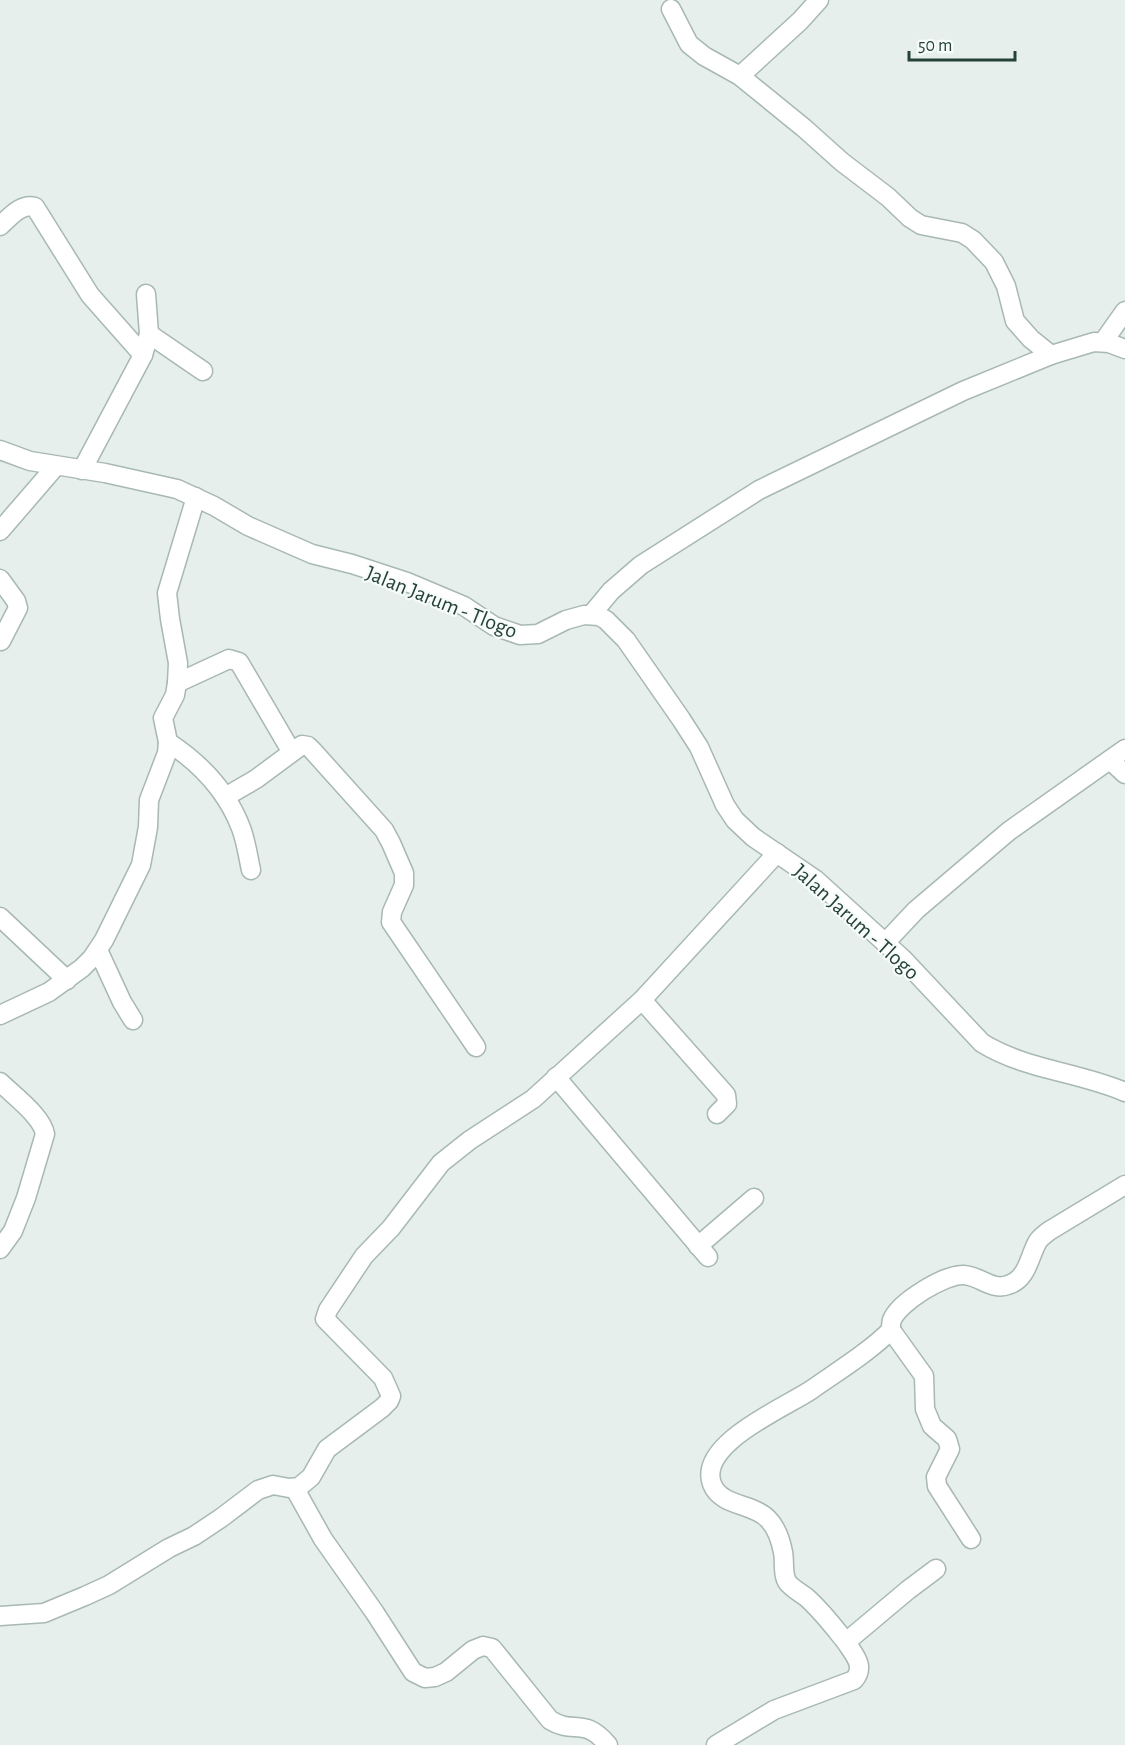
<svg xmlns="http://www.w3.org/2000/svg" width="1125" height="1745" font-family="'Alegreya Sans',sans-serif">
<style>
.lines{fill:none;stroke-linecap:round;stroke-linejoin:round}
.minor-casing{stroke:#a8b8b2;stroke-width:21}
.minor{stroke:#fff;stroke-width:18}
.labels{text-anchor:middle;stroke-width:4.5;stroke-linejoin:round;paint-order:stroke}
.street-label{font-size:22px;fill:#24423a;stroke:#f7fbf9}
</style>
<rect width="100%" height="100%" fill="#e6efeb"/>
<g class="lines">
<defs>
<g id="minor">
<path d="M671,9l18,35 15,12 36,20 64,52 38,34 46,35 22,21 11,7 41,8 11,7 21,22 12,24 9,35 16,18 20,16"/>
<path d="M740,76l60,-55 19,-21"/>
<path d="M0,226c10,-9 21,-23 35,-19l55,88 53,60"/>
<path d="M149,334l54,37"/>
<path d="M1103,342l22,-31"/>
<path d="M0,450l30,11 75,12 72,16 37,17 34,20 64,28 40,10 55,18 57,24 30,20 26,9 18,-1 28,-14 18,-5 15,1 7,4 20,20 55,79 18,28 26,58 10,15 18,17 63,43 87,79 79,84c44,27 97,29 143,49"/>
<path d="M82,470l61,-115 6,-21 -3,-40"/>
<path d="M0,531l56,-65"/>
<path d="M0,579l16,22 2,7 -17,33"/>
<path d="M591,615l20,-24 30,-26 118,-75 204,-99 88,-36 43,-13 15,1 16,6"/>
<path d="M177,683l52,-24 10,3 52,89"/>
<path d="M168,742c32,21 59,49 73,86 5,13 7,28 10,42"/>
<path d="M1110,760l15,14"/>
<path d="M225,797l31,-18 46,-34 6,1 5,5 71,79 7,13 13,30v12l-12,27 -1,10 85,125"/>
<path d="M0,917l67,63"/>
<path d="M885,943l31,-33 93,-79 116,-82"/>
<path d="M98,950l24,52 11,18"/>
<path d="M642,1000l84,95 1,9 -10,10"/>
<path d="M0,1015l49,-23 33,-24 10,-10 12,-18 37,-75 7,-38 1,-27 18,-47 1,-11 -5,-24 12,-23 2,-12 1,-20 -8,-44 -3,-26 29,-96"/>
<path d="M556,1077l152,180"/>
<path d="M0,1082c13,13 42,34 45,52l-19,64 -13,33 -13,18"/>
<path d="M698,1246l56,-48"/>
<path d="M891,1330l33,46 1,33 7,17 15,13 3,10 -14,28 1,9 34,53"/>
<path d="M295,1489l28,50 52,74 38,59 12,6 10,-1 11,-5 27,-22 10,-4 9,2 58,72c24,15 34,-4 58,25"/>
<path d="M0,1616l44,-3 41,-17 24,-11 60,-37 25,-12 27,-18 37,-28 15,-5 16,3 10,-1 12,-10 16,-28 55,-41 7,-7 2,-5 -8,-18 -58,-59 3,-9 36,-54 27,-28 50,-65 29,-23 63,-41 109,-99 135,-147"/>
<path d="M846,1642c-13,-16 -25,-32 -40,-45 -5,-4 -13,-8 -18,-14 -6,-8 -3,-21 -5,-31 -2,-10 -7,-25 -15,-33 -15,-16 -47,-12 -56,-35 -15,-40 74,-77 99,-94 27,-19 58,-38 80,-60 0,-2 0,-8 1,-10 7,-18 53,-46 72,-45 16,1 28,16 44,10 20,-6 21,-29 30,-44 3,-4 7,-7 11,-10l76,-46"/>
<path d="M716,1745l58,-35 80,-30c12,-14 0,-25 -8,-38l62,-52 28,-21"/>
</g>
</defs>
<use href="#minor" class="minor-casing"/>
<use href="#minor" class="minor"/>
</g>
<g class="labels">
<g class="street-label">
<text transform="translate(442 601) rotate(22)" y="8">Jalan Jarum - Tlogo</text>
<text transform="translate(857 921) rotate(42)" y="8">Jalan Jarum - Tlogo</text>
</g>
</g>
<path d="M909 51v9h106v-9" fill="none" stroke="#24423a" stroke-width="3"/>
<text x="918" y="51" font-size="18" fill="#24423a" stroke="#f7fbf9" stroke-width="4.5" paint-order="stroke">50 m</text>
</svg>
